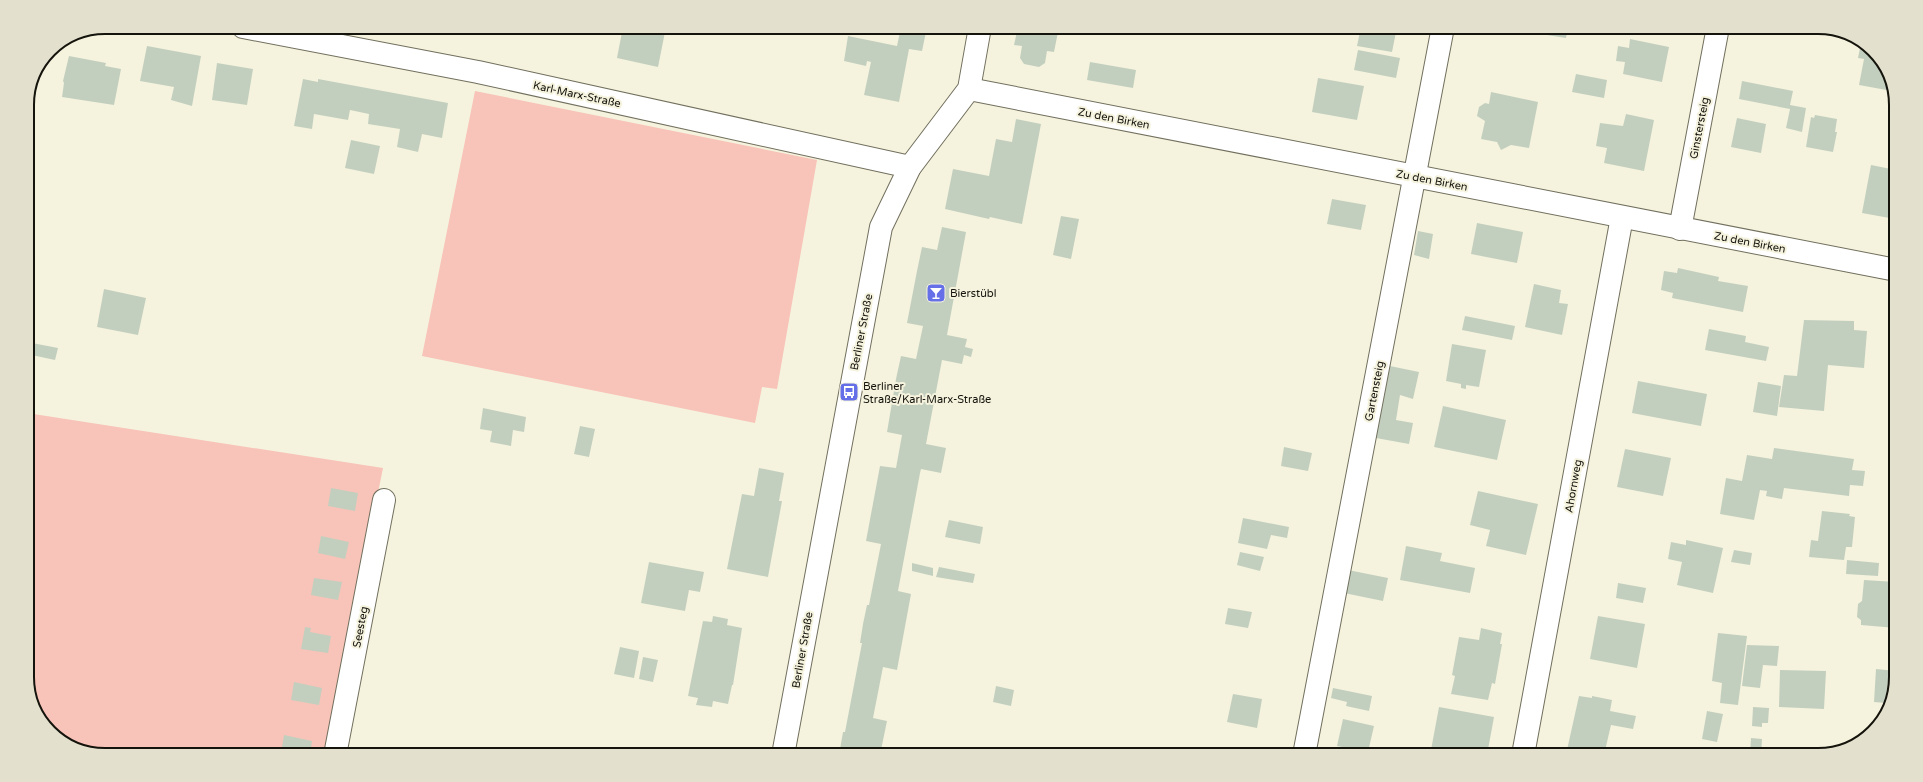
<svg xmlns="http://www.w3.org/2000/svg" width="1923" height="782" font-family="'Varela Round',sans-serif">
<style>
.green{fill:#f8c3b8}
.building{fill:#c3cfbe}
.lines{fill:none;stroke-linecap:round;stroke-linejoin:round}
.minor-casing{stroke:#716f5d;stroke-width:24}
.minor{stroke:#fff;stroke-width:22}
.labels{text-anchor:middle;stroke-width:4;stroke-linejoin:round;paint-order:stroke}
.street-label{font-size:11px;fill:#14130c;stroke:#f5f3de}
.poi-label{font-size:11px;fill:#14130c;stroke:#f5f3de;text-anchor:start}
.rim{fill:none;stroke:#14130c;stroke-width:2}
</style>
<rect width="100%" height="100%" fill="#f5f3de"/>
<g class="green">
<path d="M475,91l342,69 -40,229 -15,-2 -7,36 -333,-67z"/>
<path d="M27,413l356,55 -58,287h-220l-29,-6 -33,-25 -16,-42z"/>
</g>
<g class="building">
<path d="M623,27h43l-8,40 -41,-9z"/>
<path d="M901,27h26l-5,24 -13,-2 -10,53 -35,-7 7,-33 -4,-1 -1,5 -22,-5 4,-25 49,10z"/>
<path d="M928,27h14v3z"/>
<path d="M1018,27h41l-5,25 -7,-1 -2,12 -6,4 -15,-3 -4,-6 2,-12 -8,-1z"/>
<path d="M1149,27h25l-1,8 -24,-4z"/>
<path d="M1361,27h36l-5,25 -35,-6z"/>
<path d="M1549,27h19l-2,11 -19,-3z"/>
<path d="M1614,27h29l-2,6z"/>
<path d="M1630,39l39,8 -7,35 -39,-8 2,-12 -9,-1 2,-15 11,2z"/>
<path d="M1861,43l19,15 12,33 -33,-6 5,-26 -6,-1z"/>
<path d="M147,46l54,10 -9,50 -21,-6 3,-13 -34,-6z"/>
<path d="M1358,50l42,8 -4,20 -42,-8z"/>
<path d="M69,56l37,7 -1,3 16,3 -7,36 -52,-8 2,-14 -1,-2z"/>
<path d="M1090,62l46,8 -3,18 -46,-8z"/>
<path d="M217,63l36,6 -6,36 -35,-5z"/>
<path d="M1576,74l31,6 -3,18 -32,-6z"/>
<path d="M1318,78l46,8 -7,34 -45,-8z"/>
<path d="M303,79l15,3v-3l130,24 -6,35 -20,-4 -4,18 -21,-5 3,-18 -32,-5 1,-10 -19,-4 -2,10 -34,-6 -2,15 -18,-3z"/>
<path d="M1742,81l51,10 -3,14 16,3 -4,24 -16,-4 4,-19 -51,-10z"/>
<path d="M1491,92l47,10 -9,46 -18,-3 -10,5 -4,-8 -16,-3 4,-18 -8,-5 2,-9 6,-4 4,1z"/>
<path d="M1893,111h3v16l-6,-2z"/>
<path d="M1626,114l28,6 -10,51 -40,-8 3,-15 -11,-2 4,-23 23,3z"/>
<path d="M1815,115l22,4 -2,13h2l-4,20 -27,-5 5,-30 3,1z"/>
<path d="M1737,118l29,6 -5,29 -30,-6z"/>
<path d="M1016,119l25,5 -19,100 -32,-7 -1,2 -44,-10 8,-40 36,7 7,-37 16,3z"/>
<path d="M351,140l29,6 -6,28 -29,-6z"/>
<path d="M1871,165l25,5 -1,49 -33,-6z"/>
<path d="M1332,199l34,6 -5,25 -34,-6z"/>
<path d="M1061,216l18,3 -8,40 -18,-4z"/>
<path d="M1477,223l46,9 -6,31 -46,-9z"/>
<path d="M942,227l24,5 -19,103 20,4 -2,8 8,2 -2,8 -7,-2 -2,9 -20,-4 -16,84 20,4 -5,25 -20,-4 -1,4 -22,118 13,3 -14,76 -14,-3 -10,51 14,3 -7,34h-41l4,-23h2l17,-89h-2l3,-19 4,-19h2l12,-61 -15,-3 14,-75 16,2 6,-33 -15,-3 9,-53 5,-23 15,3 7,-33 -16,-3 10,-52 5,-24 15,3z"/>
<path d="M1418,231l15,3 -4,25 -15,-4z"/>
<path d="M1678,268l41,9 -1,4 30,5 -5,26 -71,-14 1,-5 -12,-3 3,-19 13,2z"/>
<path d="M1534,284l27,6 -2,13 9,1 -6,31 -37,-8z"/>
<path d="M104,289l42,9 -8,37 -41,-8z"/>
<path d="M1465,316l50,10 -3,14 -50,-10z"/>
<path d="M1804,320l50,1v9l13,1 -3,37 -36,-3 -4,46 -45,-4 5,-32 13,1z"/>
<path d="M1709,329l37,7 -1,6 24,5 -3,14 -61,-11z"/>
<path d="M27,342l31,6 -3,12 -28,-6z"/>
<path d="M1452,344l34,6 -7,37 -13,-2v4l-5,-1v-4l-15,-3z"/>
<path d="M1390,366l29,6 -6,27 -13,-4 -4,25 17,3 -4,21 -33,-6z"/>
<path d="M1638,381l69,13 -6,32 -69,-13z"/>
<path d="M1758,382l23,4 -4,30 -24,-4z"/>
<path d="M1443,406l63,14 -9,40 -63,-13z"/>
<path d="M483,408l43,9 -2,15 -11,-2 -2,16 -21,-4 2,-11 -12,-2z"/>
<path d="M580,426l15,3 -6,28 -15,-3z"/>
<path d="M1284,447l28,6 -4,18 -27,-5z"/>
<path d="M1774,448l80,11 -2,11 13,1 -2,15 -13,-1 -1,11 -65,-8 -2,11 -16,-3 1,-5 -7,-1 -6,30 -34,-6 6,-36 16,3 5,-26 25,4z"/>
<path d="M1625,449l46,9 -8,38 -46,-9z"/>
<path d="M759,468l25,5 -5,28h3l-14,76 -41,-8 15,-75 12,2z"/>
<path d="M331,488l27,5 -3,18 -27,-5z"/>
<path d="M1478,491l60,13 -12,51 -40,-9 4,-16 -20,-5z"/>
<path d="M1822,511l28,3 -1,2 6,1 -3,30h-6l-2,13 -35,-3 2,-17 7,1z"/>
<path d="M1243,518l46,9 -2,11 -16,-3 -4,14 -29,-6z"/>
<path d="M949,520l34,7 -3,17 -35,-7z"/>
<path d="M321,536l28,6 -4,17 -27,-6z"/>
<path d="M1686,540l37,8 -10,45 -36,-8 5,-23 -14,-3 3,-17 15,3z"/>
<path d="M1406,546l36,7 -2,8 35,7 -5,25 -70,-13z"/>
<path d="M1734,550l18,3 -2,12 -19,-3z"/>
<path d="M1240,552l24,5 -4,14 -23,-6z"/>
<path d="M1847,560l32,3 -1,13 -32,-2z"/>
<path d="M649,562l55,10 -4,20 -11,-2 -4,21 -44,-8z"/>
<path d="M912,563l21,5v8l-21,-5z"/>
<path d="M939,567l36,7 -2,9 -37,-6z"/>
<path d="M1348,570l40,8 -5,23 -39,-8z"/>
<path d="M314,578l28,4 -4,18 -27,-5z"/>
<path d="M1864,580l32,2v46l-35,-3v-5l-4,-3 1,-13 4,-3z"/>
<path d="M1618,583l28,5 -3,15 -27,-5z"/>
<path d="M1228,608l24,4 -4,16 -23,-4z"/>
<path d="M713,616l15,3 -1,6 15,3 -9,57h-1l-4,19 -15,-3 -1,6 -16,-2 2,-7 -10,-2 15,-75 9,1z"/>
<path d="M1598,616l47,8 -8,44 -47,-9z"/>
<path d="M305,627l6,1 -1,4 21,4 -3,17 -27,-4z"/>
<path d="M1481,628l21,5 -2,11h2l-7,40 -3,-1 -4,17 -37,-6 4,-18 -3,-1 7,-38 20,3z"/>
<path d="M1718,633l29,3 -9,69 -18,-2 2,-20 -10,-2z"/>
<path d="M1747,645l32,1 -2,20 -14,-1 -3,23 -18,-2z"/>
<path d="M620,647l19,4 -5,27 -20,-4z"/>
<path d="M643,657l15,3 -5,22 -14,-3z"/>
<path d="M1876,669l20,2 -6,35 -4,6v-9l-12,-1z"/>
<path d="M1780,670l46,1 -2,38 -45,-2z"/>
<path d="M294,682l28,6 -3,17 -28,-5z"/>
<path d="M996,686l18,4 -3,16 -18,-4z"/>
<path d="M1333,688l39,8 -3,15 -23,-5 1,-4 -16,-4z"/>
<path d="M1233,694l29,5 -5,29 -30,-6z"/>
<path d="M1579,696l13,2v-2l20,4 -2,11 26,5 -3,13 -22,-4 -7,30h-13l-24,-5z"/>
<path d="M1439,707l55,10 -7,38h-43l1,-3 -14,-2z"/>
<path d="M1753,707l16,1 -1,15h-6v4l-10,-1z"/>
<path d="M1707,711l16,3 -6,28 -15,-3z"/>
<path d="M1343,719l31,7 -6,26 -31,-6z"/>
<path d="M284,735l28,6 -2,14 -29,-2z"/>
<path d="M1751,738l11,1 -1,16h-11z"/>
<path d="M703,748l15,3 -1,4h-16z"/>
</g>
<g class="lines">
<defs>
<g id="minor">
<path d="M243,27l235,45 432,95"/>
<path d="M969,89l927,181"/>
<path d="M1680,229l38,-202"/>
<path d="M335,755l49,-255"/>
<path d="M783,755l98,-528 29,-60 59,-78 11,-62"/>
<path d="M1304,755l139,-728"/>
<path d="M1523,755l99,-538"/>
</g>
</defs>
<use href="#minor" class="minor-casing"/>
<use href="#minor" class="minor"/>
</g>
<defs>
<symbol id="bar-square" viewBox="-11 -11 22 22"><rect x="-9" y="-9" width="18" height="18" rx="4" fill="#6570e8" stroke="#f5f3de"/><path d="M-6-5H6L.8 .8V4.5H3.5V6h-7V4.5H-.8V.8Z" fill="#fff"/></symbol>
<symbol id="bus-square" viewBox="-11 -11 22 22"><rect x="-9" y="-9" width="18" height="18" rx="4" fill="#6570e8" stroke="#f5f3de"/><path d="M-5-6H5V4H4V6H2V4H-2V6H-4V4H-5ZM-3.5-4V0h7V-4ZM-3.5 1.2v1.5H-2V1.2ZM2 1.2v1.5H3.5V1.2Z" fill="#fff"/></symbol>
</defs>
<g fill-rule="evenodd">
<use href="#bar-square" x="925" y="282" width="22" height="22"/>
<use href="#bus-square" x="838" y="381" width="22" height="22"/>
</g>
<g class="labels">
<g class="street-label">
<text transform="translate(577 94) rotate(12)" y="4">Karl-Marx-Straße</text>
<text transform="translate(1114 118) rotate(11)" y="4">Zu den Birken</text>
<text transform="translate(1699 128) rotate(-79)" y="4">Ginstersteig</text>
<text transform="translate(1432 180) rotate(11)" y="4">Zu den Birken</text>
<text transform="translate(1750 242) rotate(11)" y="4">Zu den Birken</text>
<text transform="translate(861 332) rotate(-79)" y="4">Berliner Straße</text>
<text transform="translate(1374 391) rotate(-79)" y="4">Gartensteig</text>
<text transform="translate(1573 486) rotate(-80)" y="4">Ahornweg</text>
<text transform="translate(360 627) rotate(-79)" y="4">Seesteg</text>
<text transform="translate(802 650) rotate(-80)" y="4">Berliner Straße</text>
</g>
<g class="poi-label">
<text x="950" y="297">Bierstübl</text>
<text x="863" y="390">Berliner<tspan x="863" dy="13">Straße/Karl-Marx-Straße</tspan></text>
</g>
</g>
<path d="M0 0H1923V782H0ZM105 34H1818A71 71 0 0 1 1889 105V677A71 71 0 0 1 1818 748H105A71 71 0 0 1 34 677V105A71 71 0 0 1 105 34Z" fill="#e3e1cd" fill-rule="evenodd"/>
<path class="rim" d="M105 34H1818A71 71 0 0 1 1889 105V677A71 71 0 0 1 1818 748H105A71 71 0 0 1 34 677V105A71 71 0 0 1 105 34Z"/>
</svg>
